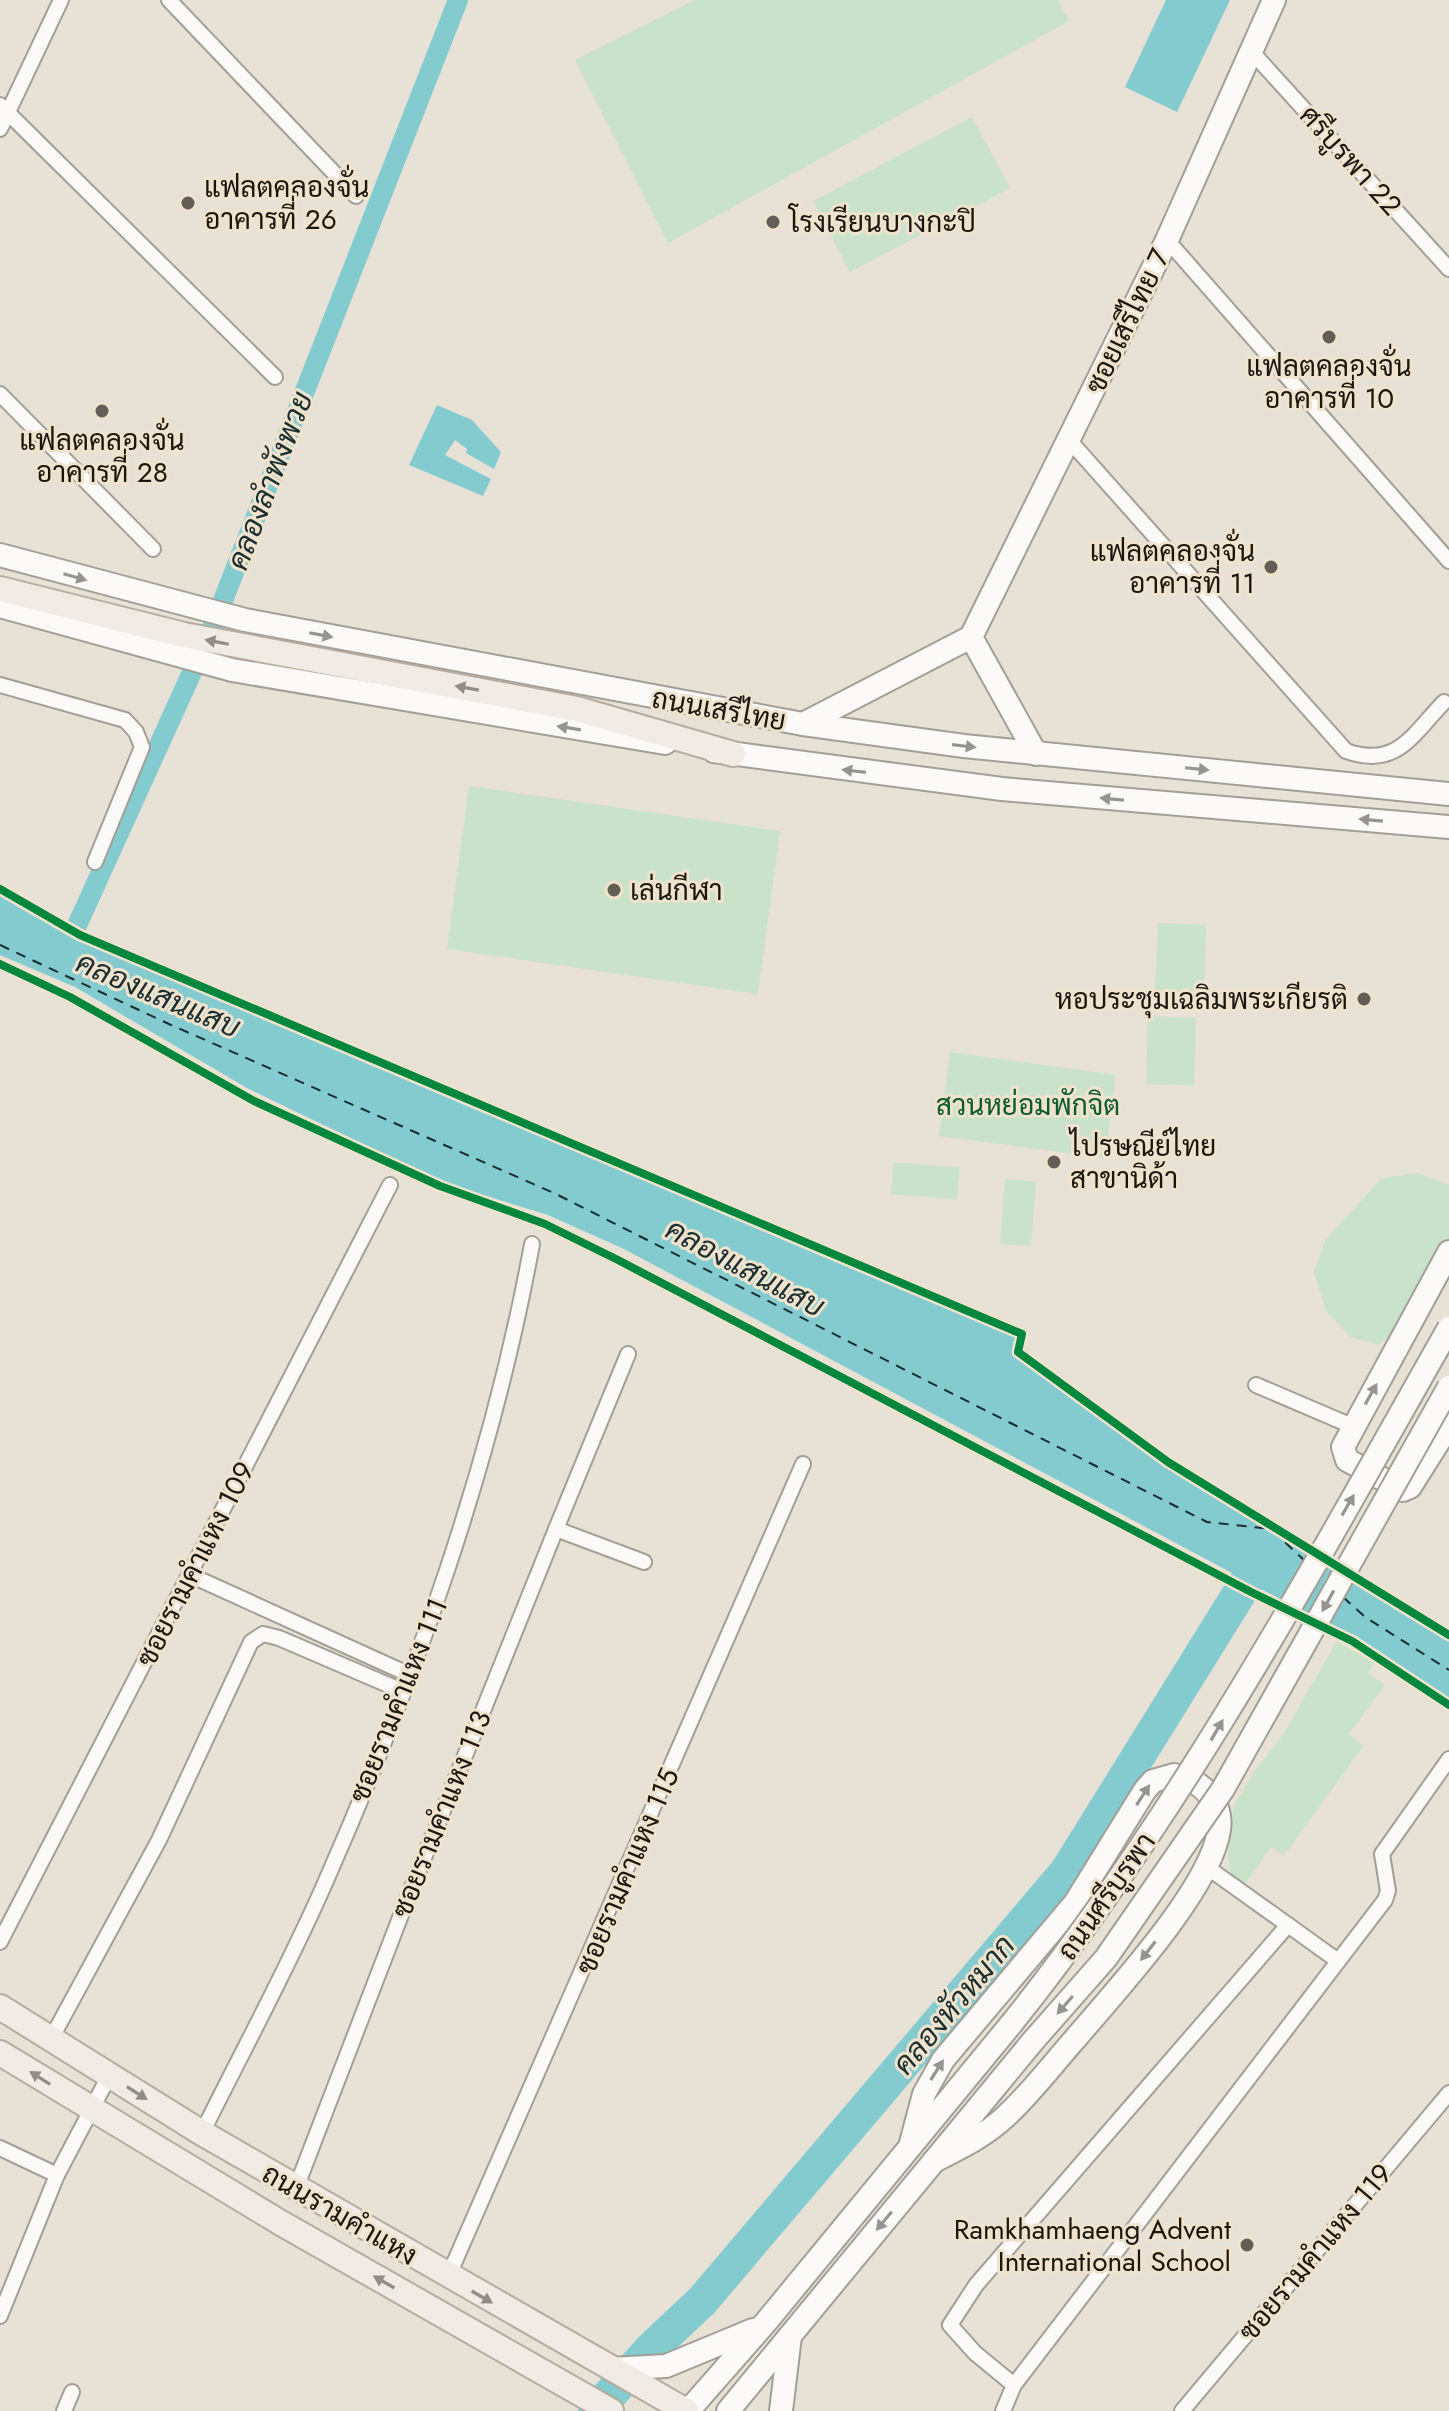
<svg xmlns="http://www.w3.org/2000/svg" width="1449" height="2411" font-family="Jost,Sarabun,sans-serif">
<style>
.green{fill:#cbe2ca}
.water{fill:#84cbd0}
.lines{fill:none;stroke-linecap:round;stroke-linejoin:round}
.canal{stroke:#84cbd0;stroke-width:20}
.river{stroke:#84cbd0;stroke-width:34}
.ferry{stroke:#1a2e30;stroke-width:2;stroke-dasharray:10 8;stroke-linecap:butt}
.street-casing{stroke:#a39e96;stroke-width:18}
.secondary-casing{stroke:#a39e96;stroke-width:26}
.primary-casing{stroke:#b5ab9e;stroke-width:28}
.street{stroke:#fbfaf9;stroke-width:14}
.secondary{stroke:#fbfaf9;stroke-width:22}
.primary{stroke:#f1ebe5;stroke-width:24}
.secondary-bridge-casing{stroke:#a39e96;stroke-width:26;stroke-linecap:butt}
.secondary-bridge{stroke:#fbfaf9;stroke-width:22}
.cycleway-casing{stroke:#efe3ce;stroke-width:13}
.cycleway{stroke:#00873e;stroke-width:8}
.oneway{fill:#969490}
.oneway2{fill:#918c85}
.poi-dot{fill:#625e55;stroke:#efe3ce;stroke-width:3}
.labels{text-anchor:middle;stroke-width:6;stroke-linejoin:round;paint-order:stroke}
.street-label{font-size:28px;fill:#1b170f;stroke:#efe3ce}
.poi-label{font-size:28px;fill:#1b170f;stroke:#efe3ce;text-anchor:start}
.park-label{font-size:28px;fill:#0c5b2f;stroke:#efe3ce}
.water-label{font-size:30px;font-style:italic;fill:#1a2e30;stroke:#efe3ce}
</style>
<rect width="100%" height="100%" fill="#e7e1d6"/>
<g class="green">
<path d="M694,0h364l11,21 -401,222 -93,-183z"/>
<path d="M972,117l38,71 -160,84 -37,-71z"/>
<path d="M469,786l311,45 -22,163 -311,-45z"/>
<path d="M1158,923l48,2 -2,69 -49,-2z"/>
<path d="M1148,1016l48,2 -2,68 -48,-2z"/>
<path d="M950,1052l166,23 -11,83 -166,-22z"/>
<path d="M894,1162l66,6 -3,32 -66,-6z"/>
<path d="M1418,1173l31,12v64l-48,80 -23,16 -27,-8 -25,-26 -12,-39 12,-33 56,-61z"/>
<path d="M1005,1179l31,3 -5,64 -31,-2z"/>
<path d="M1337,1641l37,22 -6,10 17,12 -36,49 14,12 -79,110 -13,-9 -27,39 -13,-10 -3,-24 5,-45 20,-34 28,-35z"/>
</g>
<g class="water">
<path d="M1166,0h64l-53,112 -52,-25z"/>
<path d="M437,405l35,15 29,32 -7,17 -28,-16 1,-4 -12,-9 -10,15 46,24 -8,17 -74,-31z"/>
<path d="M0,895l82,45 935,396 -3,18 152,111 283,174v60l-91,-57 -126,-69 -608,-324 -76,-34 -104,-32 -197,-95 -172,-101 -75,-32z"/>
</g>
<g class="lines">
<path class="canal" d="M64,954l149,-328 245,-626"/>
<path class="river" d="M595,2411l57,-63 50,-47 365,-430 193,-311"/>
<g class="ferry">
<path d="M0,945l171,80 385,169 651,328 64,7 35,33"/>
<path d="M1343,1597l22,20 84,53"/>
</g>
<defs>
<g id="street">
<path d="M169,0l187,196"/>
<path d="M1252,52l197,217"/>
<path d="M0,105l275,272"/>
<path d="M0,129l61,-129"/>
<path d="M1167,240l282,321"/>
<path d="M0,394l153,155"/>
<path d="M1069,440l277,311c51,18 66,-16 98,-49"/>
<path d="M0,685l125,35 11,12 6,15 -47,115"/>
<path d="M1256,1385l96,41"/>
<path d="M556,1529l72,-175"/>
<path d="M190,1575l218,99"/>
<path d="M1204,1865l84,60"/>
<path d="M0,1942l390,-757"/>
<path d="M51,2039l108,-199 92,-198 12,-8 16,4 114,49"/>
<path d="M202,2133c41,-83 86,-165 123,-250 90,-204 167,-419 207,-639"/>
<path d="M0,2148l57,27"/>
<path d="M296,2188l105,-273 155,-386 88,33"/>
<path d="M448,2277l355,-813"/>
<path d="M0,2316l57,-141 52,-99"/>
<path d="M1014,2385l-39,-32 -25,-28 26,-40 312,-360 50,36"/>
<path d="M64,2411l8,-19"/>
<path d="M1003,2411l11,-26 371,-485 3,-9 -6,-37 67,-95"/>
<path d="M1182,2411l267,-318"/>
</g>
<g id="secondary">
<path d="M0,555l245,65 558,104 161,22 485,48"/>
<path d="M0,606l232,64 433,73"/>
<path d="M803,724l168,-87"/>
<path d="M714,751l288,38 447,38"/>
<path d="M1036,754l-65,-117 196,-397 107,-240"/>
<path d="M1449,1252l-106,195 4,13 56,30 7,-3 39,-62"/>
<path d="M911,2143l13,-49 19,-34 132,-157 70,-113 8,-9 21,-6c27,4 49,27 45,55 -8,58 -105,163 -144,209 -23,26 -44,54 -69,77 -21,20 -46,32 -72,45"/>
<path d="M611,2369l55,-3 87,-36"/>
<path d="M688,2411l78,-89 246,-299"/>
<path d="M728,2411l305,-370"/>
<path d="M781,2411l9,-75"/>
</g>
<g id="primary">
<path d="M0,589l184,46 393,74 156,45"/>
<path d="M0,2007l202,126 484,278"/>
<path d="M0,2053l281,170 330,188"/>
</g>
</defs>
<use href="#street" class="street-casing"/>
<use href="#secondary" class="secondary-casing"/>
<use href="#primary" class="primary-casing"/>
<use href="#street" class="street"/>
<use href="#secondary" class="secondary"/>
<use href="#primary" class="primary"/>
<defs>
<g id="secondary-bridge">
<path d="M1012,2023c171,-214 302,-457 437,-695"/>
<path d="M1033,2041l73,-83 117,-169 226,-402"/>
</g>
</defs>
<use href="#secondary-bridge" class="secondary-bridge-casing"/>
<use href="#secondary-bridge" class="secondary-bridge"/>
<defs>
<g id="cycleway">
<path d="M0,889l80,46 942,399 -4,18 150,110 281,173"/>
<path d="M0,964l70,33 184,104 186,85 105,38 73,36 633,332 101,49 97,64"/>
</g>
</defs>
<use href="#cycleway" class="cycleway-casing"/>
<use href="#cycleway" class="cycleway"/>
</g>
<defs><path id="oneway-solid" d="M-6-.8H1V-3.2L6.5 0L1 3.2V.8H-6Z" transform="scale(2)"/></defs>
<g class="oneway">
<use href="#oneway-solid" transform="translate(75 577) rotate(16)"/>
<use href="#oneway-solid" transform="translate(321 635) rotate(11)"/>
<use href="#oneway-solid" transform="translate(569 728) rotate(-171)"/>
<use href="#oneway-solid" transform="translate(964 746) rotate(7)"/>
<use href="#oneway-solid" transform="translate(1197 769) rotate(6)"/>
<use href="#oneway-solid" transform="translate(854 771) rotate(-173)"/>
<use href="#oneway-solid" transform="translate(1112 799) rotate(-175)"/>
<use href="#oneway-solid" transform="translate(1371 820) rotate(-175)"/>
<use href="#oneway-solid" transform="translate(1371 1394) rotate(-61)"/>
<use href="#oneway-solid" transform="translate(1348 1505) rotate(-60)"/>
<use href="#oneway-solid" transform="translate(1328 1601) rotate(119)"/>
<use href="#oneway-solid" transform="translate(1217 1730) rotate(-60)"/>
<use href="#oneway-solid" transform="translate(1143 1795) rotate(-57)"/>
<use href="#oneway-solid" transform="translate(1148 1951) rotate(128)"/>
<use href="#oneway-solid" transform="translate(1065 2005) rotate(131)"/>
<use href="#oneway-solid" transform="translate(937 2070) rotate(-58)"/>
<use href="#oneway-solid" transform="translate(884 2221) rotate(130)"/>
</g>
<g class="oneway2">
<use href="#oneway-solid" transform="translate(217 642) rotate(-169)"/>
<use href="#oneway-solid" transform="translate(467 688) rotate(-170)"/>
<use href="#oneway-solid" transform="translate(40 2078) rotate(-148)"/>
<use href="#oneway-solid" transform="translate(137 2093) rotate(32)"/>
<use href="#oneway-solid" transform="translate(384 2282) rotate(-150)"/>
<use href="#oneway-solid" transform="translate(482 2297) rotate(30)"/>
</g>
<g class="poi-dot">
<circle cx="188" cy="203" r="8"/>
<circle cx="773" cy="222" r="8"/>
<circle cx="1329" cy="337" r="8"/>
<circle cx="102" cy="411" r="8"/>
<circle cx="1271" cy="567" r="8"/>
<circle cx="614" cy="890" r="8"/>
<circle cx="1364" cy="999" r="8"/>
<circle cx="1054" cy="1162" r="8"/>
<circle cx="1247" cy="2245" r="8"/>
</g>
<g class="labels">
<g class="street-label">
<text transform="translate(1351 160) rotate(48)" y="10">ศรีบูรพา 22</text>
<text transform="translate(1127 321) rotate(-64)" y="10">ซอยเสรีไทย 7</text>
<text transform="translate(719 709) rotate(10)" y="10">ถนนเสรีไทย</text>
<text transform="translate(195 1564) rotate(-63)" y="10">ซอยรามคำแหง 109</text>
<text transform="translate(398 1700) rotate(-68)" y="10">ซอยรามคำแหง 111</text>
<text transform="translate(441 1814) rotate(-68)" y="10">ซอยรามคำแหง 113</text>
<text transform="translate(627 1871) rotate(-67)" y="10">ซอยรามคำแหง 115</text>
<text transform="translate(1106 1896) rotate(-55)" y="10">ถนนศรีบูรพา</text>
<text transform="translate(340 2214) rotate(30)" y="10">ถนนรามคำแหง</text>
<text transform="translate(1315 2252) rotate(-50)" y="10">ซอยรามคำแหง 119</text>
</g>
<g class="poi-label">
<text x="204" y="197">แฟลตคลองจั่น<tspan x="204" dy="32">อาคารที่ 26</tspan></text>
<text x="789" y="232">โรงเรียนบางกะปิ</text>
<text x="1329" y="376" text-anchor="middle">แฟลตคลองจั่น<tspan x="1329" dy="32">อาคารที่ 10</tspan></text>
<text x="102" y="450" text-anchor="middle">แฟลตคลองจั่น<tspan x="102" dy="32">อาคารที่ 28</tspan></text>
<text x="1255" y="561" text-anchor="end">แฟลตคลองจั่น<tspan x="1255" dy="32">อาคารที่ 11</tspan></text>
<text x="630" y="900">เล่นกีฬา</text>
<text x="1348" y="1009" text-anchor="end">หอประชุมเฉลิมพระเกียรติ</text>
<text x="1070" y="1156">ไปรษณีย์ไทย<tspan x="1070" dy="32">สาขานิด้า</tspan></text>
<text x="1231" y="2239" text-anchor="end">Ramkhamhaeng Advent<tspan x="1231" dy="32">International School</tspan></text>
</g>
<g class="park-label">
<text x="1028" y="1115">สวนหย่อมพักจิต</text>
</g>
<g class="water-label">
<text transform="translate(270 481) rotate(-69)" y="10">คลองลำพังพวย</text>
<text transform="translate(158 995) rotate(23)" y="10">คลองแสนแสบ</text>
<text transform="translate(745 1268) rotate(28)" y="10">คลองแสนแสบ</text>
<text transform="translate(954 2005) rotate(-50)" y="10">คลองหัวหมาก</text>
</g>
</g>
</svg>
